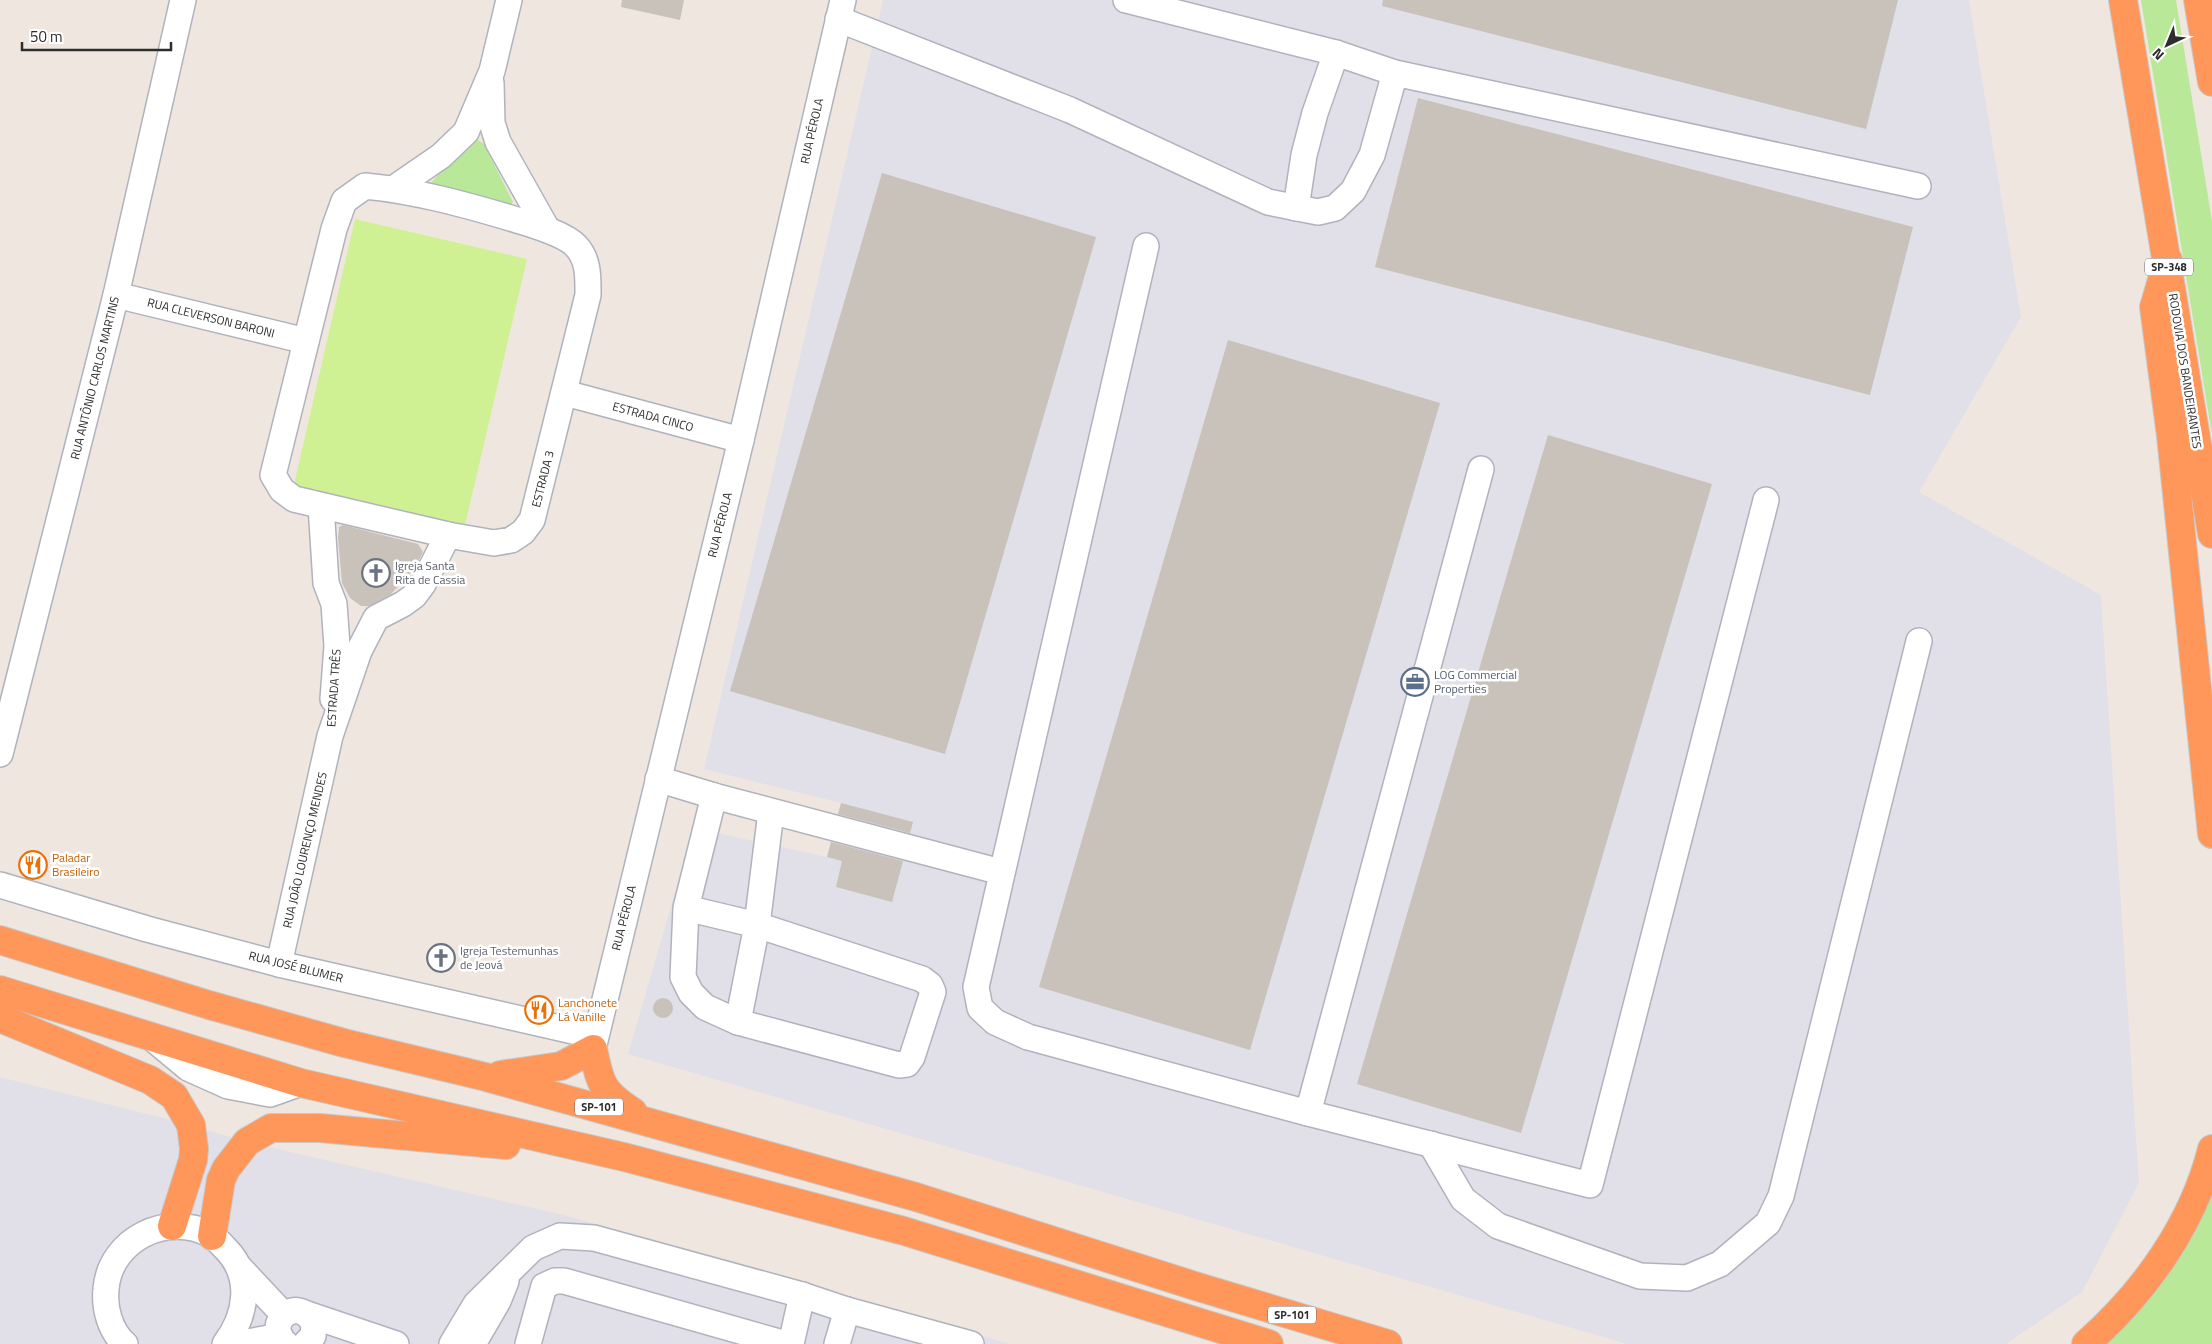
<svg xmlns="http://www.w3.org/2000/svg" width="2212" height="1344" font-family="'Titillium Web',sans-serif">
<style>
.industrial{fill:#e1dfe8}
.green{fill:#b9e998}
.pitch{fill:#d0f193}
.building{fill:#c8c2ba}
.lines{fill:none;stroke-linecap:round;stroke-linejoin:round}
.minor-casing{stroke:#afb3bd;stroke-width:28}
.highway-casing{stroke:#c8c8c8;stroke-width:30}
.minor{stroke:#fff;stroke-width:25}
.highway{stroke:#ff965a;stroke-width:28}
.labels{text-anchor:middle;stroke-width:5;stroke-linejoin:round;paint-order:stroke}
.shield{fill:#fff;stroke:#6c6c6c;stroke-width:1}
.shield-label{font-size:11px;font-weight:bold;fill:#2d2d2d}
.street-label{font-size:12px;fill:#2d2d2d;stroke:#fff}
.worship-label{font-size:12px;fill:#5b616d;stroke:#fff;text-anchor:start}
.service-label{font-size:12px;fill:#4e5e75;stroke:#fff;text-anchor:start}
.food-label{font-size:12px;fill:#c56008;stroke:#fff;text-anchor:start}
</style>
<rect width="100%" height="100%" fill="#efe7df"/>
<g class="industrial">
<path d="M883,0h1086l52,317 -102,175 182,103 38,588 -57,109 -76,52h-379l-999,-290 66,-226 133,29 14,-54 -137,-34z"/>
<path d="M0,1077l191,48 56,17 321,74 442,128h-1010z"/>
</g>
<g class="green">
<path d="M2141,0h35l36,221v214z"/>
<path d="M472,140h6l6,4 29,58 -3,6 -81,-23 38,-42z"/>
<path d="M2212,1179v165h-111z"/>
</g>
<path class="pitch" d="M355,219l172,40 -64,275 -171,-41z"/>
<g class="building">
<path d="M622,0h62l-4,20 -59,-13z"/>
<path d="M1383,0h515l-32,129 -484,-123z"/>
<path d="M1418,98l495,129 -43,168 -495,-128z"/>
<path d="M882,173l214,64 -151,517 -215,-63z"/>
<path d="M1228,340l212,63 -190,647 -211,-63z"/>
<path d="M1548,435l164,49 -191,649 -164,-49z"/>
<path d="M343,525l75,19 5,8 -8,16 -25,27 -21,11h-8l-11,-8 -8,-15 -4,-45 1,-11z"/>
<path d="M841,803l72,19 -3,11 -72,-19z"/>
<path d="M831,842l72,19 -11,41 -56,-15 6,-26 -15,-4z"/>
<circle cx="663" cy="1008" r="10"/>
</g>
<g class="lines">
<defs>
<g id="minor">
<path d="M1126,0l210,53 59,20 523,113"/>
<path d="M838,19l232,91 198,92 50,10 17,-4 18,-17 19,-36 23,-82"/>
<path d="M491,83l1,40 6,19 49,87"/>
<path d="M365,186c52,5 102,19 152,34 16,5 48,14 59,26 13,14 12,31 12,49l-56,225 -9,12 -12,8 -17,3 -46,-8 -154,-36 -12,-9 -9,-15 61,-246 10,-28z"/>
<path d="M393,189l48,-33 25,-24 26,-61 17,-71"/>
<path d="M1296,208l8,-53 11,-42 21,-60"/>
<path d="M1146,246l-170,741 4,21 15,14 33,15 280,76 282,72 176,-685"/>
<path d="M116,295l190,46"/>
<path d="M565,393l176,47"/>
<path d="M321,506l5,77 8,21 3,42 -4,53"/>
<path d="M0,754l116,-459 67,-295"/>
<path d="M658,779l56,17 287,76"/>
<path d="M0,885l147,44 132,35 316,72"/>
<path d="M686,908l71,17 165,54 8,6 3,7 -21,65 -5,7 -8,1 -161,-43 -33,-15 -14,-14 -8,-16 3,-69 28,-112"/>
<path d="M279,964l51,-228 29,-85 17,-33 27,-14 11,-8 9,-12 25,-49"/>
<path d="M738,1022l19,-97 14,-113"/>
<path d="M152,1038l36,30 40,18 42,8 31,-11"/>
<path d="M593,1049l148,-609 102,-440"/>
<path d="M1308,1113l173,-644"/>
<path d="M1431,1144l32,55 35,27 142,50 47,2 33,-14 48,-41 13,-27 138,-555"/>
<path d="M239,1267l45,48"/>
<path d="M307,1314l89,30"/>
<path d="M125,1344c-15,-13 -21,-36 -19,-55 4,-50 62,-78 105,-54 5,3 10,9 14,13 28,28 22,67 0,96"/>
<path d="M237,1344l43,-8"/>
<path d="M286,1344c-24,-21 12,-51 28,-20l-1,12 -8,8"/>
<path d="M452,1344l24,-40 57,-56 27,-12 34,2 208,57 45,15 124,34"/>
<path d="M473,1344l25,-43 8,-20"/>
<path d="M528,1344l16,-58 11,-5h9l222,63"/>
<path d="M791,1344l11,-49"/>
<path d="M837,1344l10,-34"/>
</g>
<g id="highway">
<path d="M2123,0l89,534"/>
<path d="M2198,0l14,82"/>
<path d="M2168,260l-14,47 17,129 41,398"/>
<path d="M0,940l209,65 135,38 142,34 430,120 279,89 193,58"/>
<path d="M0,990l301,93 323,74 280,74 365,113"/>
<path d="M0,1018l150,62 24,16 17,29 3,24 -1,11 -21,66"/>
<path d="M500,1075l61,-9 32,-17c7,35 9,43 40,63"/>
<path d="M212,1236l9,-56 5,-11 21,-27 24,-14h49l186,17"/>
<path d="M2086,1344c58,-51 107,-119 126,-195"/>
</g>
</defs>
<use href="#minor" class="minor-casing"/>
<use href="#highway" class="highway-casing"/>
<use href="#minor" class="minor"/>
<use href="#highway" class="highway"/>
</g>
<defs>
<symbol id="church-ring" viewBox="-11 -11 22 22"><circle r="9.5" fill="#fff" stroke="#6b7280" stroke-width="1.5"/><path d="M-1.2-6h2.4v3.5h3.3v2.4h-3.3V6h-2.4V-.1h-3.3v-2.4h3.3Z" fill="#6b7280"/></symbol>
<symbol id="office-ring" viewBox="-11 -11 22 22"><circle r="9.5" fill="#fff" stroke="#5c6f8a" stroke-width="1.5"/><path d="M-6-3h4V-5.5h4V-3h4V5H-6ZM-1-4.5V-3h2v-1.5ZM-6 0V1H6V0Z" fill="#5c6f8a"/></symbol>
<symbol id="restaurant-ring" viewBox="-11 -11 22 22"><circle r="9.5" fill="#fff" stroke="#e8710a" stroke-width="1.5"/><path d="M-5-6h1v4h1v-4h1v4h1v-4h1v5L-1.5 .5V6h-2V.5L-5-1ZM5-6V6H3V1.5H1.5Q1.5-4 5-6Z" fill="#e8710a"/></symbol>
</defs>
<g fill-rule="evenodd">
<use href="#church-ring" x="360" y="557" width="32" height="32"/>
<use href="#office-ring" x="1399" y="666" width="32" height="32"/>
<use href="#restaurant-ring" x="17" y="849" width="32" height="32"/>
<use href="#church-ring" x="425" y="942" width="32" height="32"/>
<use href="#restaurant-ring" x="523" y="994" width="32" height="32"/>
</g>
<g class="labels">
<g class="shield">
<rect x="2145" y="258.5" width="48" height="17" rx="4"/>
<rect x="575" y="1098.5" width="48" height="17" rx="4"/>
<rect x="1268" y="1306.5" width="48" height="17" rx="4"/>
</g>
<g class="shield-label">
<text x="2169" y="271">SP-348</text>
<text x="599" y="1111">SP-101</text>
<text x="1292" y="1319">SP-101</text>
</g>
<g class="street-label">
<text transform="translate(812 131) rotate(-77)" y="4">RUA PÉROLA</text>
<text transform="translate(211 318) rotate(14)" y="4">RUA CLEVERSON BARONI</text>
<text transform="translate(2185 371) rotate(81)" y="4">RODOVIA DOS BANDEIRANTES</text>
<text transform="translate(95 378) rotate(-76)" y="4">RUA ANTÔNIO CARLOS MARTINS</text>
<text transform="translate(653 417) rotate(15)" y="4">ESTRADA CINCO</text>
<text transform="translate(543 479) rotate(-76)" y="4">ESTRADA 3</text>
<text transform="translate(720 525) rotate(-76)" y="4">RUA PÉROLA</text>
<text transform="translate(334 688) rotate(-86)" y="4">ESTRADA TRÊS</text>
<text transform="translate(305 850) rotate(-77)" y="4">RUA JOÃO LOURENÇO MENDES</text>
<text transform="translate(624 918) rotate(-76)" y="4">RUA PÉROLA</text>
<text transform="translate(296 967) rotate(14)" y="4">RUA JOSÉ BLUMER</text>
</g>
<g class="worship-label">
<text x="395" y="570">Igreja Santa<tspan x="395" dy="14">Rita de Cassia</tspan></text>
<text x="460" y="955">Igreja Testemunhas<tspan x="460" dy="14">de Jeová</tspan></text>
</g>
<g class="service-label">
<text x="1434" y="679">LOG Commercial<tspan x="1434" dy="14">Properties</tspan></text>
</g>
<g class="food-label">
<text x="52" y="862">Paladar<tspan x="52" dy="14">Brasileiro</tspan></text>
<text x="558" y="1007">Lanchonete<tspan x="558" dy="14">Lá Vanille</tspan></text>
</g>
</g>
<g transform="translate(2167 45) rotate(224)" stroke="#ffffff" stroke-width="4" paint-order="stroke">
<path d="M0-4L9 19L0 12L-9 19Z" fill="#2d2d2d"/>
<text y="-8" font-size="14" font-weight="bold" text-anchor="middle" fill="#2d2d2d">N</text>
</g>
<path d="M22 42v8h149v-8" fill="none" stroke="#2d2d2d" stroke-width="2.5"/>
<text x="30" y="42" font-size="15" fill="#2d2d2d" stroke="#ffffff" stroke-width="4" paint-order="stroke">50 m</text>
</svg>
